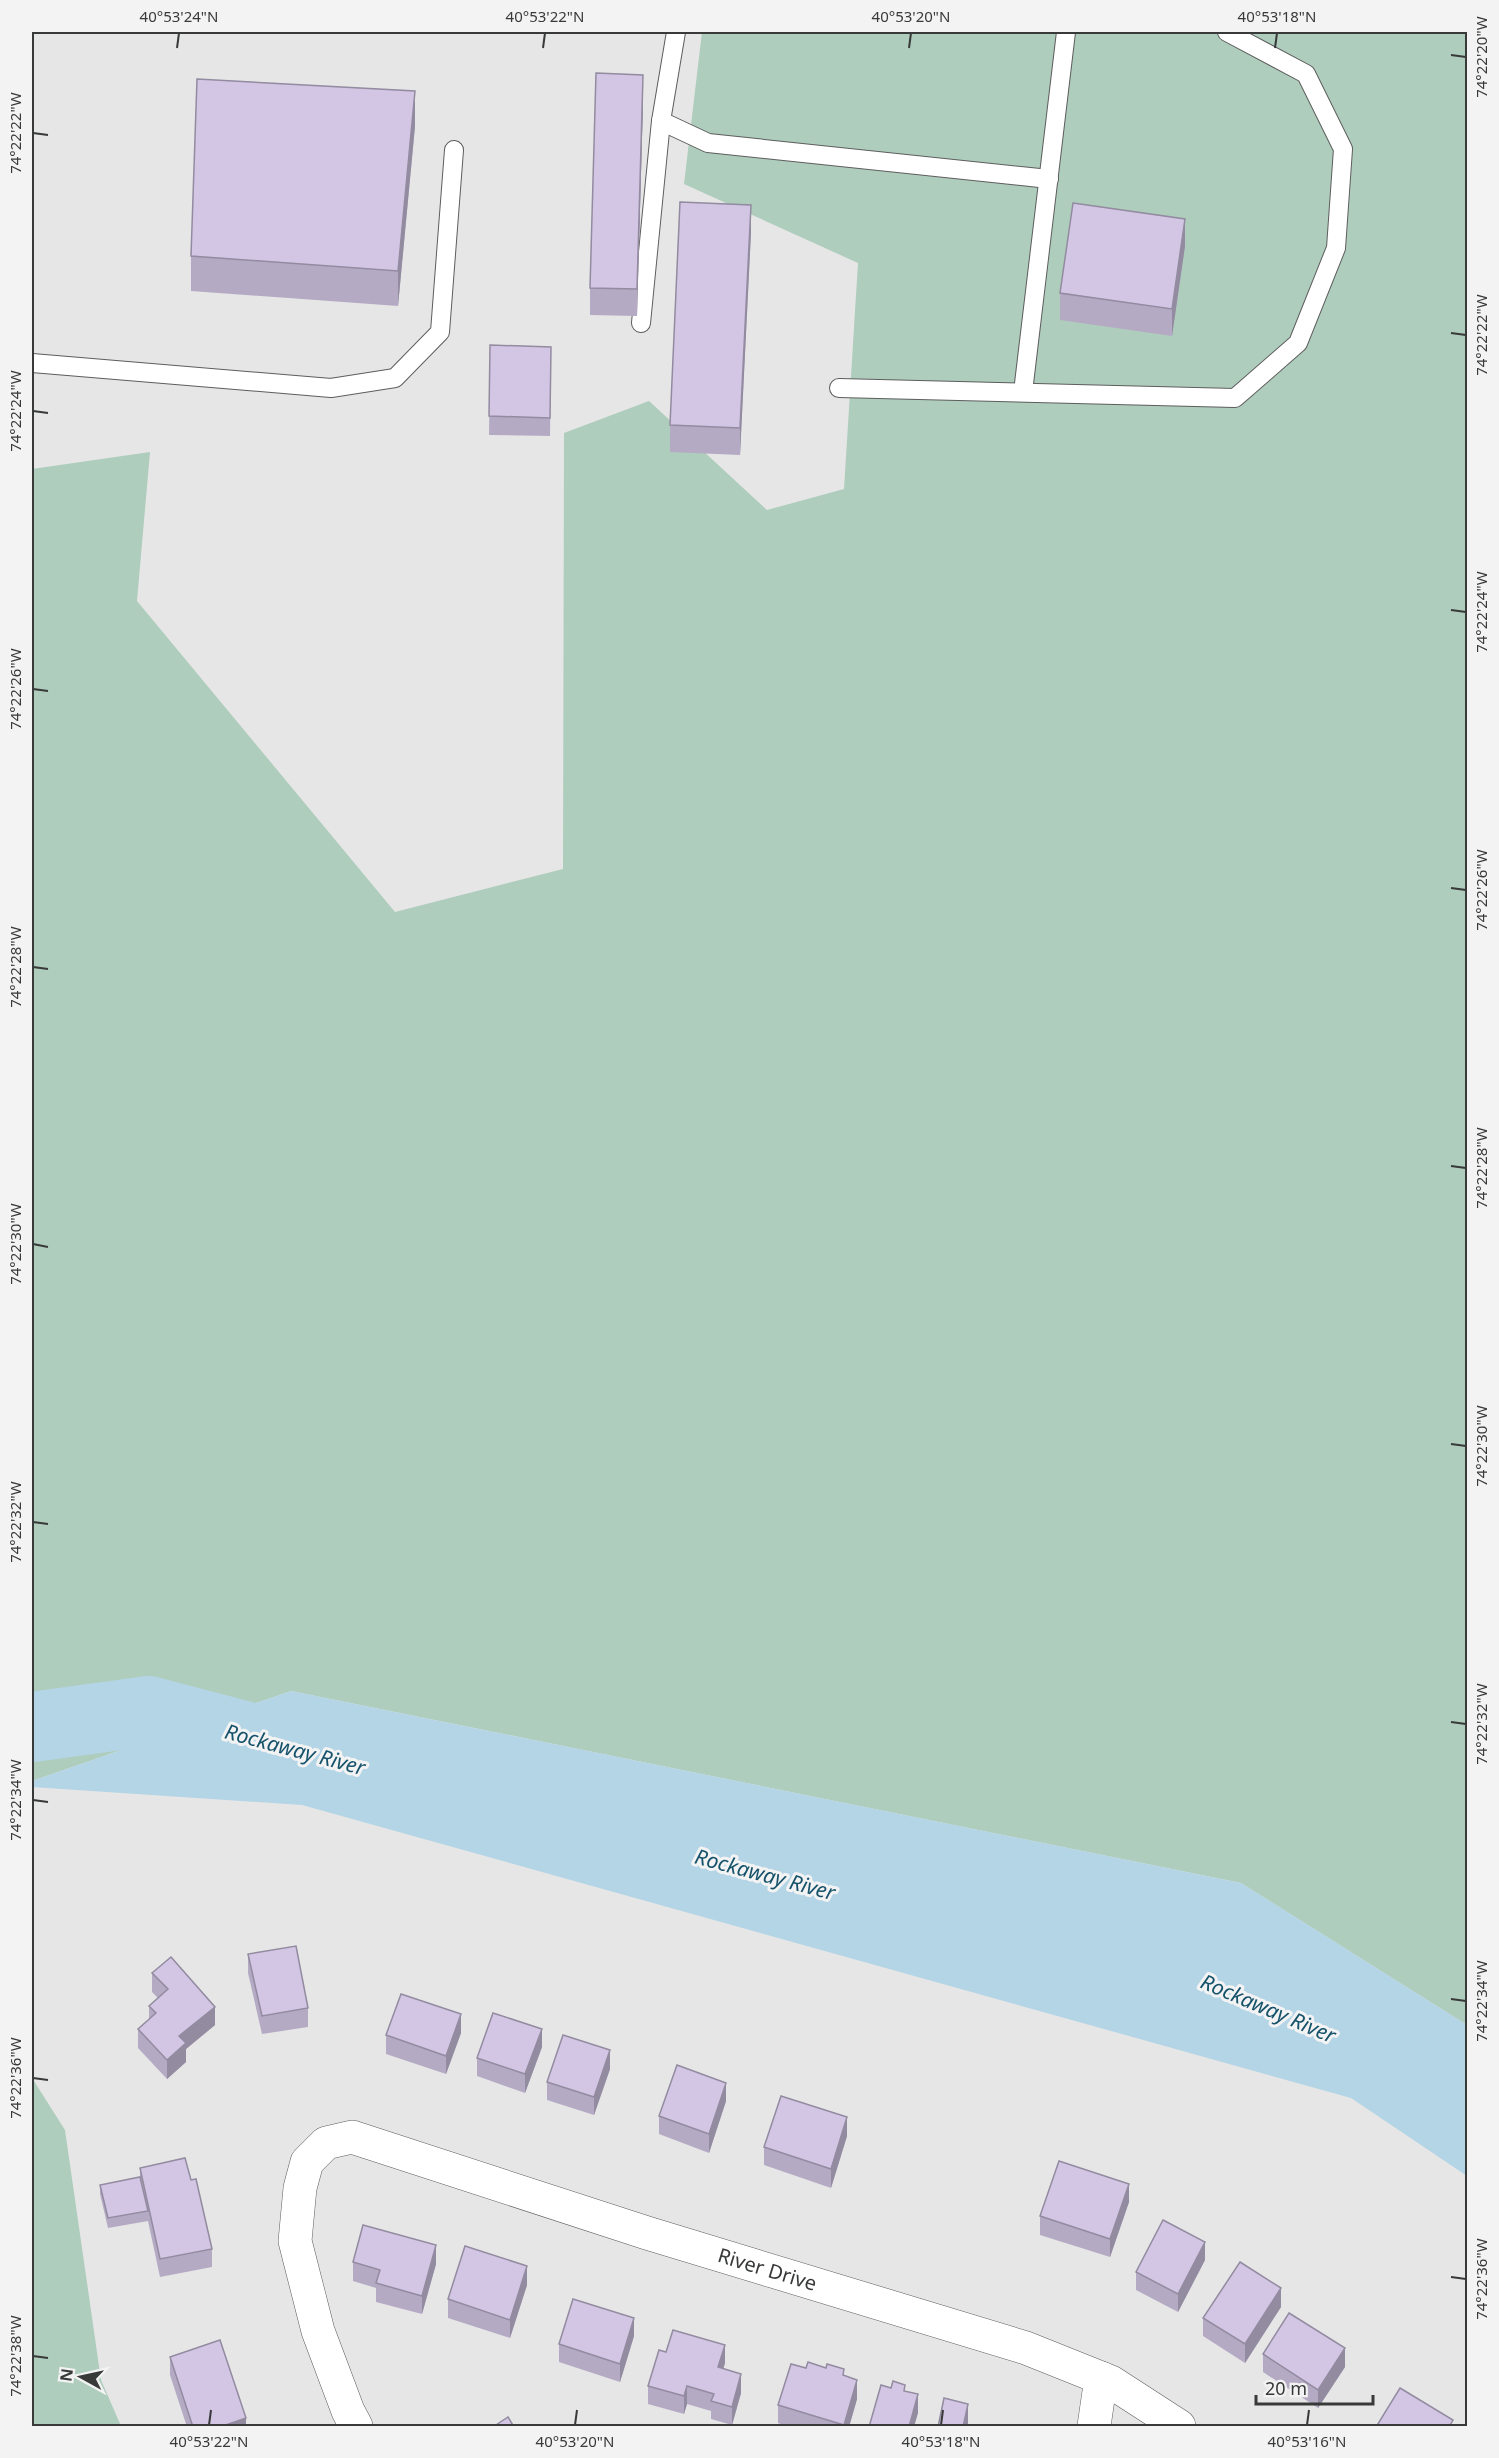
<svg xmlns="http://www.w3.org/2000/svg" width="1499" height="2458" font-family="'Noto Sans',sans-serif">
<style>
.green{fill:#aecdbc}
.water{fill:#b4d5e6}
.lines{fill:none;stroke-linecap:round;stroke-linejoin:round}
.river{stroke:#b4d5e6;stroke-width:70}
.service-casing{stroke:#5d5d5e;stroke-width:20}
.minor-casing{stroke:#5d5d5e;stroke-width:34}
.service{stroke:#fff;stroke-width:18}
.minor{stroke:#fff;stroke-width:33}
.wall{fill:#b5aac4}
.shaded-wall{fill:#938ba0}
.building{fill:#d2c6e4;stroke:#938ba0;stroke-width:1.5}
.ticks{fill:none;stroke:#383939;stroke-width:2}
.labels{text-anchor:middle;stroke-width:6;stroke-linejoin:round;paint-order:stroke}
.street-label{font-size:20px;fill:#383939;stroke:#f3f3f4}
.water-label{font-size:21px;font-style:italic;fill:#16536b;stroke:#f3f3f4}
.neatline{fill:none;stroke:#383939;stroke-width:2}
.ticks-label{font-size:15px;text-anchor:middle;fill:#383939}
</style>
<rect width="100%" height="100%" fill="#e6e6e7"/>
<g class="green">
<path d="M702,32h765v1993l-226,-142 -950,-192 -259,90v-1312l118,-17 -13,149 258,311 168,-43 1,-436 85,-32 118,109 77,-21 14,-226 -174,-79z"/>
<path d="M32,2078l33,52 36,250 20,46h-89z"/>
</g>
<path class="water" d="M291,1691l950,192 226,142v151l-116,-78 -1049,-293 -270,-18v-6z"/>
<g class="lines">
<path class="river" d="M32,1727l117,-16 140,37"/>
<defs>
<g id="service">
<path d="M676,32l-15,89 47,22 341,36"/>
<path d="M641,323l20,-202"/>
<path d="M32,363l299,25 64,-10 45,-46 14,-182"/>
<path d="M839,388l396,10 63,-55 38,-95 7,-99 -37,-75 -79,-42"/>
<path d="M1023,392l43,-360"/>
</g>
<g id="minor">
<path id="s1" d="M356,2426l-8,-15 -30,-80 -23,-90 5,-53 7,-26 19,-19 26,-6 295,96 379,115 85,34 68,44"/>
<path d="M1094,2426l7,-48"/>
</g>
</defs>
<use href="#service" class="service-casing"/>
<use href="#minor" class="minor-casing"/>
<use href="#service" class="service"/>
<use href="#minor" class="minor"/>
</g>
<g class="wall">
<path d="M643,102l-6,214 -47,-1v-27z"/>
<path d="M415,126l-17,180 -207,-15v-35z"/>
<path d="M751,232l-11,223 -70,-3v-27z"/>
<path d="M1185,246l-13,90 -112,-16v-27z"/>
<path d="M490,345l61,2 -1,89 -61,-1z"/>
<path d="M248,1954l60,54v19l-46,7 -14,-61z"/>
<path d="M152,1973l63,52 -29,24v13l-19,17 -29,-31v-19l11,-10v-13l9,-8 -6,-6z"/>
<path d="M461,2033l-15,41 -60,-20v-19z"/>
<path d="M542,2047l-17,46 -48,-17v-18z"/>
<path d="M610,2069l-16,46 -47,-15v-18z"/>
<path d="M726,2101l-17,52 -50,-19v-18z"/>
<path d="M847,2136l-16,52 -67,-23v-18z"/>
<path d="M140,2168l51,12 21,69v18l-52,10 -12,-56 -40,7 -8,-34v-9l40,-8z"/>
<path d="M1129,2202l-19,55 -70,-22v-19z"/>
<path d="M1205,2260l-27,52 -42,-22v-18z"/>
<path d="M353,2262l83,2 -14,50 -46,-12v-14l-23,-7z"/>
<path d="M527,2285l-17,53 -62,-20v-19z"/>
<path d="M1281,2307l-36,56 -42,-27v-18z"/>
<path d="M634,2336l-14,46 -61,-20v-18z"/>
<path d="M666,2352l59,11 -2,6 18,24 -9,32 -21,-6v-8l-24,-7 -3,10 -36,-10v-18z"/>
<path d="M1263,2354l82,13 -27,41 -55,-36z"/>
<path d="M170,2357l76,70h-59l-17,-52z"/>
<path d="M844,2376l13,23 -8,28h-61l-10,-4v-18z"/>
</g>
<g class="shaded-wall">
<path d="M643,75v27l-6,214v-27z"/>
<path d="M415,91v35l-17,180v-35z"/>
<path d="M751,205v27l-11,223v-27z"/>
<path d="M1185,219v27l-13,90v-27z"/>
<path d="M215,2007v18l-29,24v13l-19,17v-19l12,-24z"/>
<path d="M461,2014v19l-15,41v-18z"/>
<path d="M542,2029v18l-17,46v-19z"/>
<path d="M610,2050v19l-16,46v-18z"/>
<path d="M726,2083v18l-17,52v-19z"/>
<path d="M847,2117v19l-16,52v-19z"/>
<path d="M1129,2184v18l-19,55v-18z"/>
<path d="M1205,2242v18l-27,52v-18z"/>
<path d="M436,2245v19l-14,50v-18z"/>
<path d="M527,2266v19l-17,53v-18z"/>
<path d="M1281,2288v19l-36,56v-19z"/>
<path d="M634,2318v18l-14,46v-18z"/>
<path d="M725,2345v18l-7,23v-19z"/>
<path d="M1345,2348v19l-27,41v-18z"/>
<path d="M741,2374v19l-9,32v-18z"/>
<path d="M857,2380v19l-8,28h-5z"/>
<path d="M687,2386v18l-3,10v-18z"/>
<path d="M918,2394v19l-4,14h-5z"/>
<path d="M968,2404v23h-5z"/>
<path d="M246,2418v9h-26z"/>
</g>
<g class="building">
<path d="M596,73l47,2 -6,214 -47,-1z"/>
<path d="M197,79l218,12 -17,180 -207,-15z"/>
<path d="M680,202l71,3 -11,223 -70,-3z"/>
<path d="M1073,203l112,16 -13,90 -112,-16z"/>
<path d="M490,345l61,2 -1,71 -61,-2z"/>
<path d="M296,1946l12,62 -46,8 -14,-62z"/>
<path d="M171,1957l44,50 -36,29 7,7 -19,17 -29,-31 18,-16 -7,-7 19,-17 -16,-16z"/>
<path d="M401,1994l60,20 -15,42 -60,-21z"/>
<path d="M493,2013l49,16 -17,45 -48,-16z"/>
<path d="M563,2035l47,15 -16,47 -47,-15z"/>
<path d="M677,2065l49,18 -17,51 -50,-18z"/>
<path d="M781,2096l66,21 -16,52 -67,-22z"/>
<path d="M185,2158l6,22 5,-1 16,70 -52,10 -20,-91z"/>
<path d="M1059,2161l70,23 -19,55 -70,-23z"/>
<path d="M140,2177l8,34 -40,7 -8,-33z"/>
<path d="M1163,2220l42,22 -27,52 -42,-22z"/>
<path d="M363,2225l73,20 -14,51 -46,-13 4,-13 -27,-8z"/>
<path d="M465,2246l62,20 -17,54 -62,-21z"/>
<path d="M1240,2262l41,26 -36,56 -42,-26z"/>
<path d="M573,2299l61,19 -14,46 -61,-20z"/>
<path d="M1289,2313l56,35 -27,42 -55,-36z"/>
<path d="M673,2330l52,15 -7,22 23,7 -9,33 -21,-6 3,-7 -27,-8 -3,10 -36,-10 11,-36 7,2z"/>
<path d="M220,2340l26,78 -26,9h-27l-23,-70z"/>
<path d="M808,2362l18,6 1,-4 17,5 -1,6 14,5 -13,45 -66,-20 13,-41 15,4z"/>
<path d="M893,2381l12,4 -1,6 14,3 -9,33h-40l12,-42 10,3z"/>
<path d="M1400,2388l53,32 -4,7h-73z"/>
<path d="M944,2398l24,6 -5,23h-25z"/>
<path d="M508,2417l6,10h-21z"/>
</g>
<path class="ticks" d="M177,48l2,-15M543,48l2,-15M909,48l2,-15M1275,48l2,-15M1451,55l15,2M33,133l15,2M1451,333l15,2M33,411l15,2M1451,610l15,2M33,689l15,2M1451,888l15,2M33,967l15,2M1451,1166l15,2M33,1244l15,3M1451,1444l15,2M33,1522l15,2M1451,1722l15,2M33,1800l15,2M1451,1999l15,2M33,2078l15,2M1451,2277l15,2M33,2356l15,2M209,2425l2,-15M575,2425l2,-15M941,2425l2,-15M1307,2425l2,-15"/>
<g class="labels">
<g class="street-label">
<text dy="7" stroke="none"><textPath href="#s1" startOffset="765">River Drive</textPath></text>
</g>
<g class="water-label">
<text transform="translate(295 1750) rotate(15)" y="7">Rockaway River</text>
<text transform="translate(765 1875) rotate(15)" y="7">Rockaway River</text>
<text transform="translate(1268 2009) rotate(23)" y="7">Rockaway River</text>
</g>
</g>
<rect width="1499" height="2458" fill="none" stroke="#f3f3f4" stroke-width="66"/>
<g transform="translate(81 2377) rotate(278)" stroke="#f3f3f4" stroke-width="4.5" paint-order="stroke">
<path d="M0-4.5L10 22L0 15L-10 22Z" fill="#383939"/>
<text y="-9" font-size="16" font-weight="bold" text-anchor="middle" fill="#383939">N</text>
</g>
<path d="M1256 2395v9h117v-9" fill="none" stroke="#383939" stroke-width="3"/>
<text x="1265" y="2395" font-size="18" fill="#383939" stroke="#f3f3f4" stroke-width="4.5" paint-order="stroke">20 m</text>
<rect x="33" y="33" width="1433" height="2392" class="neatline"/>
<g class="ticks-label">
<text x="179" y="22">40°53'24"N</text>
<text x="545" y="22">40°53'22"N</text>
<text x="911" y="22">40°53'20"N</text>
<text x="1277" y="22">40°53'18"N</text>
<text transform="translate(1482 57) rotate(-90)" y="5">74°22'20"W</text>
<text transform="translate(16 133) rotate(-90)" y="5">74°22'22"W</text>
<text transform="translate(1482 335) rotate(-90)" y="5">74°22'22"W</text>
<text transform="translate(16 411) rotate(-90)" y="5">74°22'24"W</text>
<text transform="translate(1482 612) rotate(-90)" y="5">74°22'24"W</text>
<text transform="translate(16 689) rotate(-90)" y="5">74°22'26"W</text>
<text transform="translate(1482 890) rotate(-90)" y="5">74°22'26"W</text>
<text transform="translate(16 967) rotate(-90)" y="5">74°22'28"W</text>
<text transform="translate(1482 1168) rotate(-90)" y="5">74°22'28"W</text>
<text transform="translate(16 1244) rotate(-90)" y="5">74°22'30"W</text>
<text transform="translate(1482 1446) rotate(-90)" y="5">74°22'30"W</text>
<text transform="translate(16 1522) rotate(-90)" y="5">74°22'32"W</text>
<text transform="translate(1482 1724) rotate(-90)" y="5">74°22'32"W</text>
<text transform="translate(16 1800) rotate(-90)" y="5">74°22'34"W</text>
<text transform="translate(1482 2001) rotate(-90)" y="5">74°22'34"W</text>
<text transform="translate(16 2078) rotate(-90)" y="5">74°22'36"W</text>
<text transform="translate(1482 2279) rotate(-90)" y="5">74°22'36"W</text>
<text transform="translate(16 2356) rotate(-90)" y="5">74°22'38"W</text>
<text x="209" y="2447">40°53'22"N</text>
<text x="575" y="2447">40°53'20"N</text>
<text x="941" y="2447">40°53'18"N</text>
<text x="1307" y="2447">40°53'16"N</text>
</g>
</svg>
